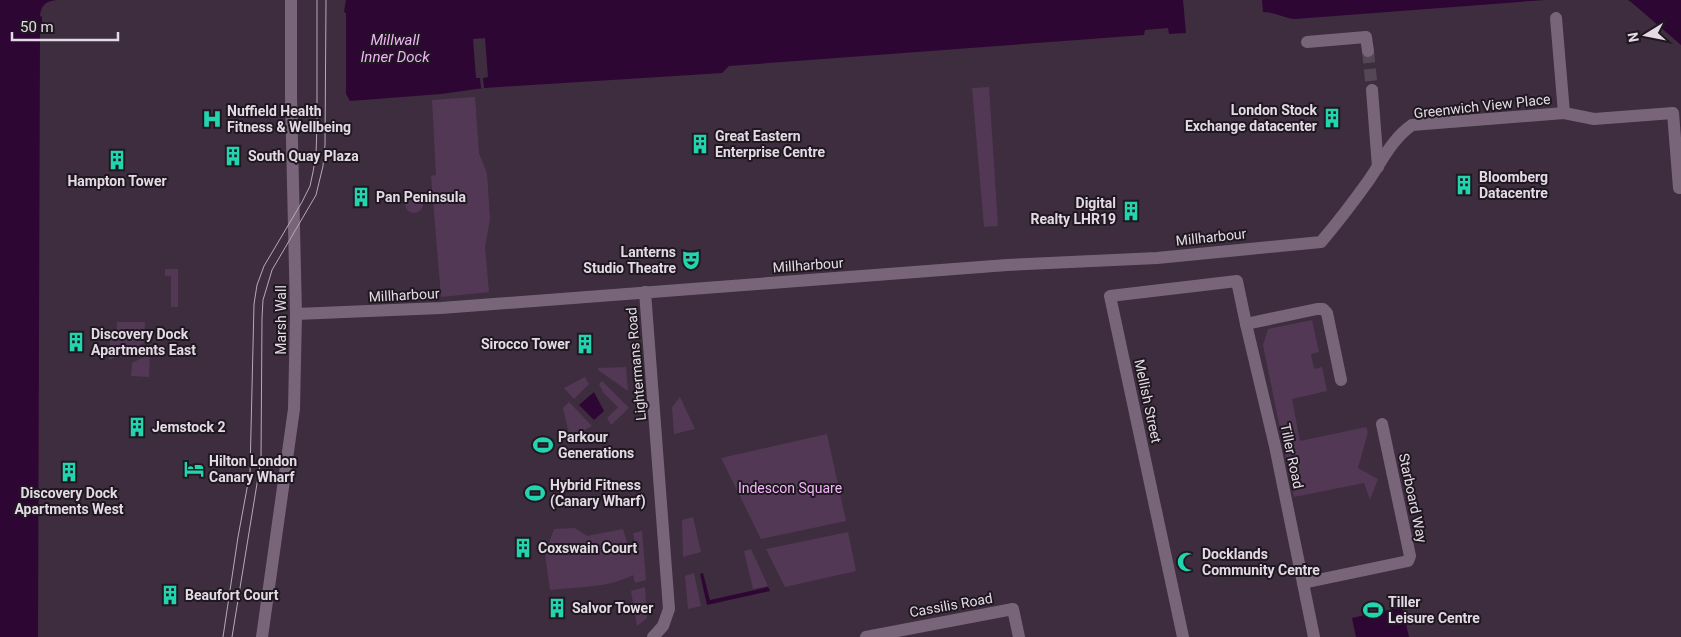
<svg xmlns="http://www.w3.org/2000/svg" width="1681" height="637" font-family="Roboto,sans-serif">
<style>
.green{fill:#523855}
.water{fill:#2e0633}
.pier{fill:#3d2d3e}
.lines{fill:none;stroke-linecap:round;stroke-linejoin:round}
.street-tunnel{stroke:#564757;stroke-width:12;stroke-dasharray:12 6;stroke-linecap:butt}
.street{stroke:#786579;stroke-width:12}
.secondary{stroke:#786579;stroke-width:12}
.tram{stroke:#b6aab7;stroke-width:1}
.labels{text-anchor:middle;stroke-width:4;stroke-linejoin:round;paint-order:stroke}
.street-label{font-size:14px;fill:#e4dae5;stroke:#1f1820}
.poi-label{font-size:14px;font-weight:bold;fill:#e4dae5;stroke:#1f1820;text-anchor:start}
.park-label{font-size:14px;fill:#f7b5fd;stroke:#1f1820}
.water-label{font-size:15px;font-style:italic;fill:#f2b1f9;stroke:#1f1820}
</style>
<rect width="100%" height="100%" fill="#3d2d3e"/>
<g class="green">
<path d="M989,87l9,139 -14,1 -12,-139z"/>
<path d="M475,97l4,56 8,20 3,46 -5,28 4,45 -48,5 -10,-121 5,-1 -4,-75z"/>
<circle cx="414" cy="204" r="9"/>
<path d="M165,269h13v38h-7v-31h-6z"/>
<path d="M1312,320l7,32 -8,2 3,15 8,-2 5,24 -35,8 8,42 66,-14 2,5 -10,36 20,11 -8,21 -6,-17 -70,14 -31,-152 5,-16z"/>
<path d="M117,322h28l-1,21 -35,17 1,-22h6z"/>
<path d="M150,354l-1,23 -18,-1 1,-13z"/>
<path d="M626,367l2,24 -30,-21v-2z"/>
<path d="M585,377l4,7 -15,15 -10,-11z"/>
<path d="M602,381l27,27 -18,17 -4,-7 11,-11 -15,-15 -4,-8z"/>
<path d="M680,397l15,32 -21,5 -2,-27z"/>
<path d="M569,402l23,24 -22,12 -7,-30z"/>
<path d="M827,434l19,87 -85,18 -40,-81z"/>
<path d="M693,517l8,35 -18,5 -1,-37z"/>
<path d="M575,528l12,8 36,-7 5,16 7,-1 -2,-11 9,-2 4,49 -11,3 -2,-8c-25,13 -56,12 -83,15l-5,-36 9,-25z"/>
<path d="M848,532l8,39 -71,16 -19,-38z"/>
<path d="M751,549l17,37 -15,3 -9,-38z"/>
<path d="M694,573l7,33 -13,3 -3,-33z"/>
<path d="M645,587l2,31 -10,8 -6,-35z"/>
</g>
<g class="water">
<path d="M0,0h57c-11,1 -16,5 -17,16l2,1v8h-2l-2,612h-38z"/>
<path d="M346,0h837l3,33 -17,1 -1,-6 -23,2 -1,5 -415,31 -7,7 -238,15 -43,6 -91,7 -4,-7v-81l-2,-1z"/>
<path d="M1262,0h283l-250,19c-11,-1 -20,-7 -32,-7z"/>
<path d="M1628,0h53v45l-50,-43z"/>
<path d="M594,392l10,19 -10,9 -15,-15z"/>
<path d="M703,573l7,27 58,-13 2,4 -63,14 -7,-31z"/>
<path d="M1402,607l7,30h-53l-4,-19z"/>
</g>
<path class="pier" d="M485,38l3,39 -5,1 1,10h-3l-1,-10h-4l-3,-39z"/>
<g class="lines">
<path class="street-tunnel" d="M1368,51l4,39"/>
<g class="street">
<path d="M1556,18l8,95"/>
<path d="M1307,42l59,-5 2,14"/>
<path d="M1372,90l6,77"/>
<path d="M645,292l24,317 -6,17 -10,11"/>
<path d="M296,314l145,-6 566,-43 150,-7 164,-16c17,-20 33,-41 48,-62 13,-19 23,-41 43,-55l152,-12 30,6 79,-6 6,75"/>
<path d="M1246,324l71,-15h6l4,4 14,67"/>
<path d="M1303,583l105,-22 2,-5 -28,-132"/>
<path d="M866,637l147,-28 6,28"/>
<path d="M1183,637l-73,-341 127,-15 9,43 29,122 39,191"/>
</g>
<path class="secondary" d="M262,637l32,-228 2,-95 -5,-217v-97"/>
<g class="tram">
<path d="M223,637l15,-100 12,-65 4,-168 3,-19 7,-19 38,-64 8,-16 3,-14 3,-18 1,-30v-124"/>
<path d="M232,637l29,-178 1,-141 1,-18 9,-30 44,-75 7,-29 2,-21 1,-145"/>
</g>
</g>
<defs>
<symbol id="building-bare" viewBox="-9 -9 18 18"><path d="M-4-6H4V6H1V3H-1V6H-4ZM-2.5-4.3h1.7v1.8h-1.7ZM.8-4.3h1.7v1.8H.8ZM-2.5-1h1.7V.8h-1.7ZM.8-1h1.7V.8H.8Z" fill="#22d5af" stroke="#1f1820" stroke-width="2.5" paint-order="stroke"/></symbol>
<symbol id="hospital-bare" viewBox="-9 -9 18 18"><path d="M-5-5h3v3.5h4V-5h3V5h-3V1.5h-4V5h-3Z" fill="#22d5af" stroke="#1f1820" stroke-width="2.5" paint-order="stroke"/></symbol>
<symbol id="theatre-bare" viewBox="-9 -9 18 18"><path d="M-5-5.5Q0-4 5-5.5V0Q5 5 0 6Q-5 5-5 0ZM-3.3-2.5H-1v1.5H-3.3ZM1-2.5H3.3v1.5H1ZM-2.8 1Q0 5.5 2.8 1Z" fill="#22d5af" stroke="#1f1820" stroke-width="2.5" paint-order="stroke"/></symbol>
<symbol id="stadium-bare" viewBox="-9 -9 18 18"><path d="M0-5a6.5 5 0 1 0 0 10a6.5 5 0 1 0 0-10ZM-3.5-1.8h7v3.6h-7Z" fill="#22d5af" stroke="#1f1820" stroke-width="2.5" paint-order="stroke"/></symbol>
<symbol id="hotel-bare" viewBox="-9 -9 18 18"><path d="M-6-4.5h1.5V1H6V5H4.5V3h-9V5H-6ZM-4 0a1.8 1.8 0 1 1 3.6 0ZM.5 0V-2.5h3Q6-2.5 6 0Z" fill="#22d5af" stroke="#1f1820" stroke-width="2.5" paint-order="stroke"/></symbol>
<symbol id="mosque-bare" viewBox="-9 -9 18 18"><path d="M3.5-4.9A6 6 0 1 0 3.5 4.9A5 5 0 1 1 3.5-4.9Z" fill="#22d5af" stroke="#1f1820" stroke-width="2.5" paint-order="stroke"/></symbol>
</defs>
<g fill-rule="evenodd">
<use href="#building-bare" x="1318" y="104" width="28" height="28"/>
<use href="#hospital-bare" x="198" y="105" width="28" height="28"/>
<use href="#building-bare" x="686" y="130" width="28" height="28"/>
<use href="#building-bare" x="219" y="142" width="28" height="28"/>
<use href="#building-bare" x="103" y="146" width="28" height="28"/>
<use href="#building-bare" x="1450" y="171" width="28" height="28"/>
<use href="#building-bare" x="347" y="183" width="28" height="28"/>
<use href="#building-bare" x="1117" y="197" width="28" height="28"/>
<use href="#theatre-bare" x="677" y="246" width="28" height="28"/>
<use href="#building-bare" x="62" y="328" width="28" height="28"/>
<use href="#building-bare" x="571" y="330" width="28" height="28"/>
<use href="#building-bare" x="123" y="413" width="28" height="28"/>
<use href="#stadium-bare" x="529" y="431" width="28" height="28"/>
<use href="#hotel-bare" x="180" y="455" width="28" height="28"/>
<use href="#building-bare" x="55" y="458" width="28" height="28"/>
<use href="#stadium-bare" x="521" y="479" width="28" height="28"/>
<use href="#building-bare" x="509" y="534" width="28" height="28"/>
<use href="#mosque-bare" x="1173" y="548" width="28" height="28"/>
<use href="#building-bare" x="156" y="581" width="28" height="28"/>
<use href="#building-bare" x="543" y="594" width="28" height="28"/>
<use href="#stadium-bare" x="1359" y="596" width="28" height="28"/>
</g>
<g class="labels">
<g class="street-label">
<text transform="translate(1482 106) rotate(-6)" y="5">Greenwich View Place</text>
<text transform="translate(1211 237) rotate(-6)" y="5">Millharbour</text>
<text transform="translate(808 265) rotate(-4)" y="5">Millharbour</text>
<text transform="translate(404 295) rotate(-3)" y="5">Millharbour</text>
<text transform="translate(281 320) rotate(-90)" y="5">Marsh Wall</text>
<text transform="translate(636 364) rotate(-95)" y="5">Lightermans Road</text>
<text transform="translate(1148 401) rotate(78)" y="5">Mellish Street</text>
<text transform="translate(1292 456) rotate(78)" y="5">Tiller Road</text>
<text transform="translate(1413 498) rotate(78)" y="5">Starboard Way</text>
<text transform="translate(951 605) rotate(-10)" y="5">Cassilis Road</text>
</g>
<g class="poi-label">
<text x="1317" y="115" text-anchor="end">London Stock<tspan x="1317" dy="16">Exchange datacenter</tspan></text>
<text x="227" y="116">Nuffield Health<tspan x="227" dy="16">Fitness &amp; Wellbeing</tspan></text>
<text x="715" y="141">Great Eastern<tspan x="715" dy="16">Enterprise Centre</tspan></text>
<text x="248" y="161">South Quay Plaza</text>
<text x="1479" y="182">Bloomberg<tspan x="1479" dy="16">Datacentre</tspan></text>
<text x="117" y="186" text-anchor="middle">Hampton Tower</text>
<text x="376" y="202">Pan Peninsula</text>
<text x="1116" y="208" text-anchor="end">Digital<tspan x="1116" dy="16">Realty LHR19</tspan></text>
<text x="676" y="257" text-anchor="end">Lanterns<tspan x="676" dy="16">Studio Theatre</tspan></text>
<text x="91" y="339">Discovery Dock<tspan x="91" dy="16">Apartments East</tspan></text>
<text x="570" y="349" text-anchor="end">Sirocco Tower</text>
<text x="152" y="432">Jemstock 2</text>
<text x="558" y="442">Parkour<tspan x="558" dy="16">Generations</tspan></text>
<text x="209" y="466">Hilton London<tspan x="209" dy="16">Canary Wharf</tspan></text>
<text x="550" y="490">Hybrid Fitness<tspan x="550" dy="16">(Canary Wharf)</tspan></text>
<text x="69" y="498" text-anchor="middle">Discovery Dock<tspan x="69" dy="16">Apartments West</tspan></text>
<text x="538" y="553">Coxswain Court</text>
<text x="1202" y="559">Docklands<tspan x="1202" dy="16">Community Centre</tspan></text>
<text x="185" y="600">Beaufort Court</text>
<text x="1388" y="607">Tiller<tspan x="1388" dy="16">Leisure Centre</tspan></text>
<text x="572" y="613">Salvor Tower</text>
</g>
<g class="park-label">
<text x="790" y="493">Indescon Square</text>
</g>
<g class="water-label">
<text x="395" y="45">Millwall<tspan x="395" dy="17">Inner Dock</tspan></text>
</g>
</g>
<g transform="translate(1646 35) rotate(260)" stroke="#1f1820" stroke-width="4" paint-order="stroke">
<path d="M0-4L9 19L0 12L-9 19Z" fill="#e4dae5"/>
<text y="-8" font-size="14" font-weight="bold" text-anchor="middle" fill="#e4dae5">N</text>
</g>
<path d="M12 32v8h106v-8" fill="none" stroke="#e4dae5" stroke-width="2.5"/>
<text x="20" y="32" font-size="15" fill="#e4dae5" stroke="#1f1820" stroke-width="4" paint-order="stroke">50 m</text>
</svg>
